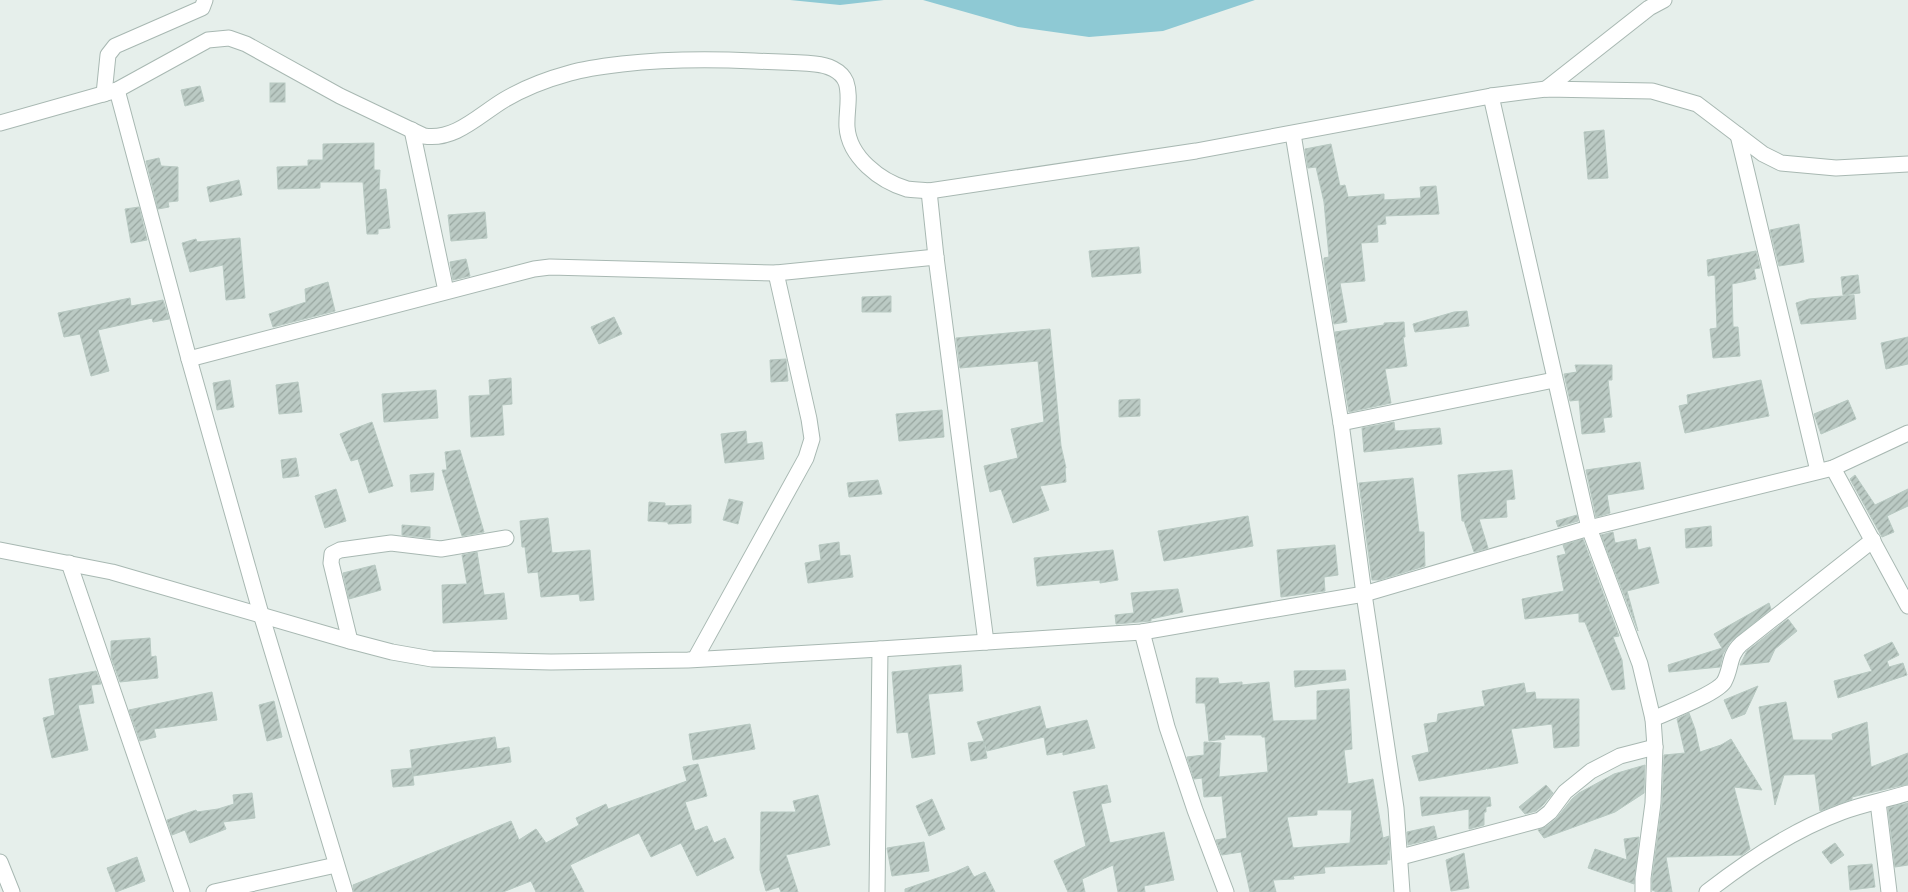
<svg xmlns="http://www.w3.org/2000/svg" width="1908" height="892" font-family="Raleway,sans-serif">
<style>
.water{fill:#8ec9d4}
.building{fill:url(#building-hatch);stroke:#b8c9c2;fill-rule:evenodd}
.lines{fill:none;stroke-linecap:round;stroke-linejoin:round}
.minor-casing{stroke:#a8b8b2;stroke-width:17}
.minor{stroke:#fff;stroke-width:15}
</style>
<defs>
<pattern id="building-hatch" width="6" height="6" patternUnits="userSpaceOnUse" patternTransform="scale(1.25)"><rect width="6" height="6" fill="#bbcac4"/><path d="M-1 1l2-2M0 6l6-6M5 7l2-2" fill="none" stroke="#98a6a0"/></pattern>
</defs>
<rect width="100%" height="100%" fill="#e6efeb"/>
<g class="water">
<path d="M790,0h94l-44,5z"/>
<path d="M923,0h332l-92,31 -74,6 -71,-10z"/>
</g>
<g class="building">
<rect x="270" y="83" width="15" height="19"/>
<path d="M200,86l4,15 -19,5 -4,-16z"/>
<path d="M1604,130l4,48 -20,1 -4,-47z"/>
<path d="M374,143v27h6l-1,20 7,-1 4,39 -12,1v5h-11l-4,-52h-43v6l-42,1 -1,-22 31,-1v-6h15v-16z"/>
<path d="M1331,144l9,42 5,-1 3,12 36,-3v6l37,-2 -1,-11 16,-1 3,28 -54,2 1,8 -9,1 1,17 -17,1 4,38 -25,2 7,39 -13,2 -10,-62v-4l5,-1 -5,-55 -8,-35 -8,1 -3,-19z"/>
<path d="M159,158l2,8 17,1v34l-10,1 1,5 -11,2 -12,-48z"/>
<path d="M239,180l3,15 -32,7 -3,-15z"/>
<path d="M139,207l8,33 -16,3 -6,-34z"/>
<path d="M485,212l2,26 -36,3 -3,-26z"/>
<path d="M1799,224l5,38 -25,4 -9,-36z"/>
<path d="M240,238l5,60 -19,2 -3,-35 -33,7 -8,-29 14,-4 1,3z"/>
<path d="M1139,247l2,26 -49,4 -3,-26z"/>
<path d="M1756,251l4,17 -6,1 2,10 -24,5 1,43h5l2,29 -27,2 -3,-29 7,-1 -2,-53 -7,1 -1,-16z"/>
<path d="M466,259l4,17 -17,4 -3,-18z"/>
<path d="M1858,275l2,18 -17,2 -2,-18z"/>
<path d="M328,282l7,29 -62,16 -4,-13 37,-12 -1,-13z"/>
<path d="M1854,295l2,24 -55,5 -5,-21 13,-4z"/>
<path d="M891,296v16h-29v-15z"/>
<path d="M130,298l1,8 32,-6 6,19 -16,3 -1,-4 -54,12 11,41 -18,5 -11,-42 -16,3 -6,-24z"/>
<path d="M1467,311l2,15 -54,6 -2,-8 41,-12z"/>
<path d="M614,317l8,17 -23,10 -8,-17z"/>
<path d="M1404,322l1,15h-2l4,29 -22,3 6,34 -42,9 -14,-80 49,-7v-2z"/>
<path d="M1050,329l11,117 5,22h-1l1,14 -26,4 9,24 -36,13 -12,-34 -11,3 -6,-26 34,-8 -7,-29 33,-7 -6,-61 -78,7 -4,-30z"/>
<path d="M1908,337v27l-22,5 -5,-26z"/>
<path d="M786,359l2,22 -17,1 -1,-22z"/>
<path d="M1575,365h37v15h-4l4,37 -9,1 2,14 -23,2 -3,-34 -9,1 -6,-27 13,-2z"/>
<path d="M511,378l1,26 -10,1 2,30 -33,2 -2,-41 21,-1 -1,-15z"/>
<path d="M230,380l4,27 -17,3 -4,-27z"/>
<path d="M1761,380l8,36 -84,17 -6,-27 9,-2 -1,-9z"/>
<path d="M298,382l4,30 -23,2 -3,-29z"/>
<path d="M436,390l2,28 -54,4 -2,-28z"/>
<path d="M1140,399v17l-21,1v-17z"/>
<path d="M1848,400l8,19 -35,15 -7,-20z"/>
<path d="M942,410l2,27 -45,4 -3,-27z"/>
<path d="M372,422l21,64 -24,7 -11,-34 -7,2 -11,-27z"/>
<path d="M1394,422l1,9 45,-3 2,16 -78,8 -2,-24z"/>
<path d="M746,431l1,13 15,-2 2,17 -39,4 -4,-29z"/>
<path d="M460,450l24,82 -22,4 -20,-66h5l-2,-18z"/>
<path d="M296,458l3,18 -16,2 -2,-18z"/>
<path d="M1640,462l4,27 -37,6 3,18 -14,4 -10,-47z"/>
<path d="M1512,470l3,29 -9,1 1,17 -28,2 9,29 -14,4 -10,-31h-2l-4,-46z"/>
<path d="M434,473l-1,17 -22,2 -1,-17z"/>
<path d="M1855,475l20,30 33,-16v17l-21,10 7,16 -12,5 -32,-58z"/>
<path d="M1413,478l6,54h5l1,34 -46,14h-7l-13,-97z"/>
<path d="M878,480l4,14 -33,3 -2,-14z"/>
<path d="M336,489l10,32 -21,7 -10,-32z"/>
<path d="M729,499l14,3 -5,22 -15,-4z"/>
<path d="M649,502l16,1v3l26,-1v18l-23,1v-2l-20,-1z"/>
<path d="M1577,515l1,6 -20,6 -2,-6z"/>
<path d="M1248,516l5,30 -89,15 -6,-30z"/>
<path d="M548,518l4,35 38,-3 4,50 -14,1 -1,-7 -38,3 -3,-25 -10,1 -3,-26h-3l-2,-26z"/>
<path d="M402,525l28,2v11l-28,-3z"/>
<path d="M1711,526l1,20 -26,2 -1,-19z"/>
<path d="M1613,532l2,11 21,-4 2,11 12,-3 9,36 -32,8 11,40 -37,-96z"/>
<path d="M1583,539l36,97 -6,1 9,23 3,29 -13,1 -27,-68h-6v-9l-54,6 -3,-20 42,-8 -7,-35 9,-2 -3,-9z"/>
<path d="M839,542l1,14 10,-1 3,22 -45,6 -3,-20 16,-3 -2,-15z"/>
<path d="M1335,545l3,30 -14,2 1,14 -44,6 -4,-47z"/>
<path d="M1113,550l5,30 -18,3v-3l-63,6 -3,-28z"/>
<path d="M477,552l7,43 20,-2 3,26 -64,4 -1,-38 25,-1 -5,-29z"/>
<path d="M375,565l6,25 -32,9 -6,-26z"/>
<path d="M1178,589l5,23 -32,7v2l-35,3 -1,-9 19,-2 -3,-20z"/>
<path d="M1769,603l2,6 -41,33 -7,12 -3,13 -51,5 -1,-7 54,-17 -8,-14z"/>
<path d="M1788,619l9,12 -22,18 -6,13 -29,3 7,-14z"/>
<path d="M150,638l1,19 5,-1 2,22 -38,4 -9,-25v-16z"/>
<path d="M1892,642l7,13 -12,6 2,6 14,-4 4,12 -69,23 -4,-17 38,-10 -8,-16z"/>
<path d="M961,665l2,26 -35,3 7,60 -23,4 -4,-26 -11,1 -5,-61z"/>
<path d="M1345,670l1,10 -51,7 -1,-16z"/>
<path d="M96,671l5,13 -10,1 3,18 -16,2 10,45 -36,8 -9,-40 12,-3 -6,-36z"/>
<path d="M1196,678h22l1,6 23,-2v3l27,-3 4,39 44,-1v-29l32,-2 3,60 -8,1 4,34 25,-5 10,59 6,-2 1,24h-3v4l-63,3 1,6 -32,3 1,3 -21,1 3,12h-26l-9,-40 -19,3 -6,-15 11,-2 -5,-42 -18,1 -2,-19 -8,1 -7,-22 17,-2v-13l17,1 -2,34 49,-5 -3,-35h-3v-2h-38l1,4 -16,2 -4,-38h-9zM1317,810h35l-2,33 -57,5 -6,-31 30,-2z"/>
<path d="M1524,683l2,10 9,-1 1,7h43v47l-25,2 -2,-24 -41,5 7,34 -31,6 -1,-2v2l-67,12 -7,-25 17,-4 -5,-28 13,-2 1,-8 47,-8 -3,-15z"/>
<path d="M1758,686l-13,28 -13,5 -8,-19z"/>
<path d="M212,692l5,28 -63,9 2,8 -16,4 -11,-31z"/>
<path d="M274,701l8,36 -15,4 -8,-36z"/>
<path d="M1786,702l7,38h40l-1,-6 35,-12 4,45 37,-14v31l-56,13v2l-32,12 -5,-37 -31,1 -9,30 -16,-98z"/>
<path d="M1040,706l6,23 41,-9 8,28 -32,7v-3l-16,3 -3,-18 -57,14 -3,-9 3,16 -16,3 -3,-18 16,-2 -7,-19z"/>
<path d="M1689,713l6,16 5,23 21,-7 10,-6 31,51 -28,-3 16,62 -8,6 -76,2 6,35h-15l-5,-2v-11l10,-75 2,-49 21,-2 -8,-34z"/>
<path d="M750,724l5,25 -62,11 -4,-26z"/>
<path d="M495,737l2,12 12,-2 2,15 -98,14 -3,-26z"/>
<path d="M698,764l9,32 -22,6 10,29 12,-5 7,17 11,-5 9,20 -37,18 -16,-33 -30,14 -12,-24 -69,32 14,27h-48l-5,-11 -28,11h-149l-1,-7 158,-64 8,19 17,-11 10,14 33,-18 -3,-7 30,-14 2,5 79,-28 -4,-14z"/>
<path d="M1645,765l-1,28 -29,19 -71,26 -6,-8 8,-3 10,-8 16,-20 7,-6 35,-19z"/>
<path d="M412,768l2,17 -21,2 -2,-17z"/>
<path d="M1107,785l4,17 -10,2 9,39 54,-11 10,48 -30,6 1,6h-27l-5,-27 -31,14 3,13h-17l-14,-31 32,-15 -13,-54z"/>
<path d="M1546,785l7,8 -10,12 -7,6 -11,3 -6,-7z"/>
<path d="M252,793l3,25 -32,4 3,7 -36,14 -5,-13 -13,5 -5,-15 29,-10 1,2 21,-3 16,-5 -1,-9z"/>
<path d="M818,795l12,50 -44,10 12,37h-17l-2,-5 -13,4 -6,-21 1,-58h35l-3,-11z"/>
<path d="M1420,797h70l1,9 -5,1v5h-2v13l-15,4v-20l-47,7z"/>
<path d="M932,799l13,30 -16,7 -13,-30z"/>
<path d="M1908,803v62l-13,2 -7,-59z"/>
<path d="M1434,826l3,12 -29,7 -1,-13z"/>
<path d="M1639,837l-5,47 -46,-16 7,-19 32,11 -3,-21z"/>
<path d="M924,842l5,29 -37,5 -5,-28z"/>
<path d="M1835,843l9,12 -13,9 -9,-12z"/>
<path d="M1464,853l5,35 -18,3 -5,-31z"/>
<path d="M137,857l8,24 -29,11 -9,-24z"/>
<path d="M1872,864l3,23 -25,3 -2,-24z"/>
<path d="M968,866l6,11 11,-5 10,20h-90v-3l50,-17z"/>
</g>
<g class="lines">
<defs>
<g id="minor">
<path d="M1546,89l103,-81 15,-8"/>
<path d="M117,90l72,269 72,255 84,278"/>
<path d="M104,94l4,-39 7,-9 87,-38 3,-8"/>
<path d="M1491,96l98,432 51,136 13,55 2,28 -2,56 -10,75v14"/>
<path d="M0,123l117,-33 91,-50 21,-2 17,6 94,52 84,40c31,5 55,-21 80,-36 20,-12 44,-21 66,-27 17,-5 35,-7 52,-9 45,-5 88,-5 132,-3 20,1 41,1 61,3 12,1 26,6 31,18 5,14 0,31 1,45 2,30 33,54 60,62 7,1 15,1 22,2l267,-40 295,-55 55,-7 106,2 45,13 66,50 18,9 55,5 72,-4"/>
<path d="M412,130l34,161"/>
<path d="M1293,134l48,289 23,171 32,214 6,84"/>
<path d="M1738,135l80,336"/>
<path d="M929,191l7,66 50,385"/>
<path d="M189,359l345,-90 16,-2 226,6 160,-16"/>
<path d="M1341,423l213,-43"/>
<path d="M1833,468l75,138"/>
<path d="M0,550l112,22 238,69 42,11 40,7 119,3 137,-2 192,-11 262,-17 222,-38 225,-66 244,-60 75,-35"/>
<path d="M69,563l113,329"/>
<path d="M1142,632l25,95 28,83 31,82"/>
<path d="M350,641l-19,-78 1,-9 8,-4 51,-7 50,6 65,-11"/>
<path d="M695,659l111,-201 6,-19 -3,-20 -33,-146"/>
<path d="M1653,719c15,-7 63,-25 71,-37 8,-14 4,-26 17,-38l132,-104"/>
<path d="M1878,802l11,90"/>
<path d="M1401,857l139,-37 10,-8 15,-20 26,-21 29,-15 35,-9"/>
<path d="M0,862l12,30"/>
<path d="M214,892l122,-27"/>
<path d="M877,892l3,-243"/>
<path d="M1707,892c41,-32 86,-62 135,-80 21,-8 44,-12 66,-19"/>
</g>
</defs>
<use href="#minor" class="minor-casing"/>
<use href="#minor" class="minor"/>
</g>
</svg>
